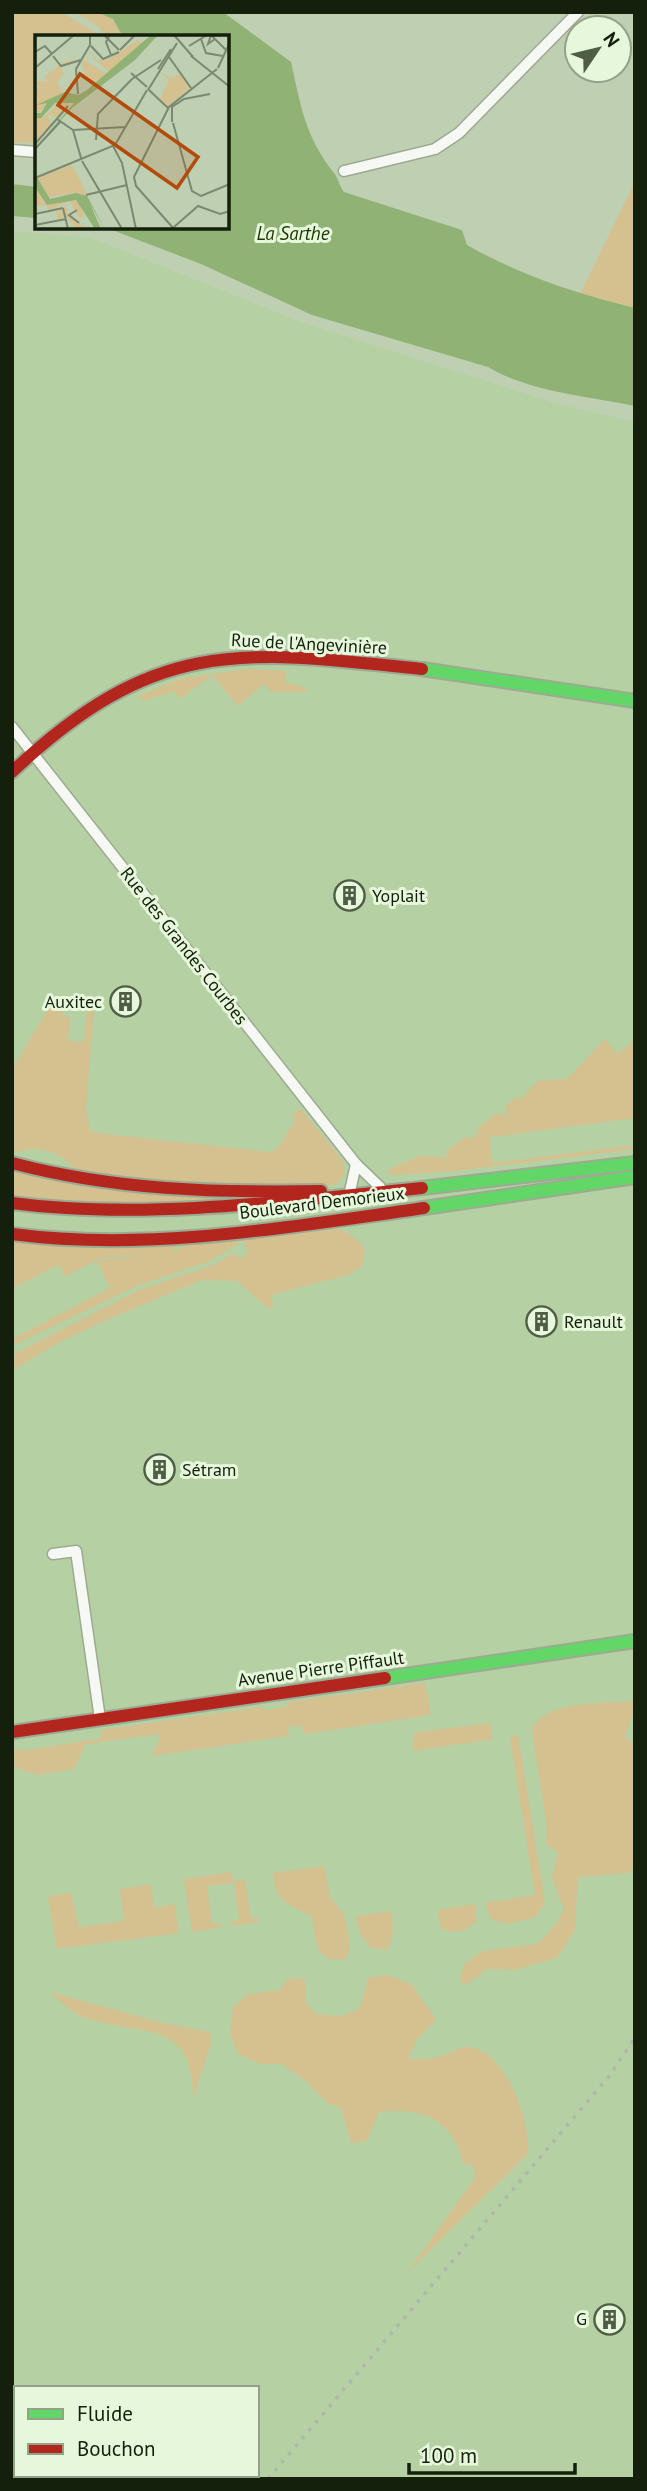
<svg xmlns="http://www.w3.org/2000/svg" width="647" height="2491" font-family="'PT Sans',sans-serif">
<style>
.built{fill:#b5d0a2;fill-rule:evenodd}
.green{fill:#d5c090}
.water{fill:#90b274}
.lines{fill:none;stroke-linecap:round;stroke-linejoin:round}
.street-casing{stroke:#9daa93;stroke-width:13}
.fast-casing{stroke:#9daa93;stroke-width:16}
.jam-casing{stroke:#9daa93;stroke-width:16}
.street{stroke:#f5f8f3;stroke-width:10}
.fast{stroke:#63d668;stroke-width:12}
.jam{stroke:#b3261e;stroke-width:12}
.rail{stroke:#b0b5ae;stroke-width:3.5;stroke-dasharray:3.5 7;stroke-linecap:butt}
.labels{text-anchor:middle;stroke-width:6;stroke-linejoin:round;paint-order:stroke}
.street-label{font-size:18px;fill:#14200b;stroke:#e7f7dc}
.poi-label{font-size:18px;fill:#14200b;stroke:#e7f7dc;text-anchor:start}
.water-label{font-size:19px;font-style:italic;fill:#1c3600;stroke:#e7f7dc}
.inset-road{fill:none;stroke:#7a896f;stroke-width:2}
.view{fill:#b34b0c;fill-opacity:0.15;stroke:#b34b0c;stroke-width:3.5}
.inset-edge{fill:none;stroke:#14200b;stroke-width:3.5}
</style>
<rect width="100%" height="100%" fill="#becfb2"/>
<path class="built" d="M12,231l79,7 210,84 260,83 74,17v2057h-623zM16,2388h241v87h-241z"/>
<g class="green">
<path d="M12,12h49l37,22v3h-61v106l-25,-1z"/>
<path d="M75,12h22l13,4 13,21h-20l-4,-10z"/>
<path d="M635,182v126l-55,-14z"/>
<path d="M248,669l38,2 -1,11 24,6 -5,4h-33l-7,-8 -26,22 -26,-31 -32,24 -6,-8 -31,10 -4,-5 44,-18z"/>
<path d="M51,1004l11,1v11l8,1 -2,24 16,1 3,-37h7l-8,106 4,18 6,4 174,19 8,-4 18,-29 -5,-3 9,-8 43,53c4,10 1,17 -8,24l-134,3 -125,-17c-17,-22 -37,-26 -64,-18v-83z"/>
<path d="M605,1039l12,15 18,-14v78l-145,19 2,26 143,-18v4l-180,22 -61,4 -9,-4 35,-15 29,2 -4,-6 21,-16 3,4 10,-8 -2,-4 20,-15 12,3 -5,-9 14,-11 3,3 17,-18 29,-2z"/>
<path d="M12,1163l224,40h-224z"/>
<path d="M321,1222c17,7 33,11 44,27l-3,18 -14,8 -77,20 3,12 -5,2 -32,-28 -35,-1 -98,41 -48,23 -44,27 2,-17 125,-64 74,-25 22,-12 5,6 8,-6 -8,-22z"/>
<path d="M12,1234l168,6 -9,13 8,-4 4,-11 55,-3v9l-28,17 -73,25 -125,60v-7l98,-51 -13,-27 57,-7 -52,4 -37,18 -6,-11 -47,24z"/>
<path d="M425,1683l6,32 -127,19 -2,-9 -14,2 1,9 -137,20 9,-22 -75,10 -12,25 -38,6 -24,-9v-17l18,1 71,-12v-8l160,-23 5,3 19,-3 4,-5z"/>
<path d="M633,1701v12l-8,24 10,8v120l-6,8 -51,4 -3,53 -18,28 -43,12 -27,-1 -20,15 -7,-2 3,-17 20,-14 54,-7 18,-18 9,-17 -12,-31 6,-25 -12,-9 1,-18 -15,-95c9,-31 72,-27 101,-30z"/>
<path d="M490,1723l3,16 -80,12v-15l5,-4z"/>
<path d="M518,1735l27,167 -9,15 -29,7 -16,-5 -6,-16 50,-8 -25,-158z"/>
<path d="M324,1866l6,31 14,17 5,26v13l-4,6c-30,5 -29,-19 -33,-43 -23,-11 -37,-14 -39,-43z"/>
<path d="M231,1872l2,9 12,-1 6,39 8,-1 -1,4 -25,4 -1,-5 7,-1 -5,-37 -27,3 5,38 8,-1 1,4 -29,5 -8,-53z"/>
<path d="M151,1884l3,24 21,-4 4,29 -122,16 -9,-52 23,-5 8,35 45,-6 -4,-32z"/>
<path d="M476,1904v18c-9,9 -24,14 -35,6l-3,-18z"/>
<path d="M391,1911c2,14 4,25 -4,39l-16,-2 -12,-16 -3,-16z"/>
<path d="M388,1975l23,9 25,35 -19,21 -9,18c15,2 28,1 42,-5 5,-2 10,-6 15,-6 40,-1 66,75 63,107l-122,120 69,-96 -1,-13 -11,-1c-8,-44 -43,-58 -84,-52l-12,29 -16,2 -10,-35 -14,-5 -21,-22 -24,-17h-22l-22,-10 -8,-21 3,-26 16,-13 31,-4 7,-11 18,-1 1,24 10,12 26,2 18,-8 8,-30z"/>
<path d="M50,1992l113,31 47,9 1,11 -18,56c1,-81 -50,-62 -108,-81 -13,-4 -25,-18 -35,-26z"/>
</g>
<g class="water">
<path d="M97,12h126l68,50c10,45 14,74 43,111 5,6 5,13 10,19l118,38 5,15c53,30 109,49 168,63v98c-48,-10 -105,-14 -147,-39l-176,-52 -111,-51 -94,-36h121v-191h-105l-10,-18z"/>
<path d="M12,184l25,3v31l-25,-2z"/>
</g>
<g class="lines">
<defs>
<g id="street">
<path d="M12,150l25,2"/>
<path d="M344,171l91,-22 24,-16 119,-121"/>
<path d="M12,727l344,437 24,23"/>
<path d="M349,1196l7,-32"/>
<path d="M53,1554l23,-3 24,168"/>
</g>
<g id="fast">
<path d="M422,669l213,32"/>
<path d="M422,1188l213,-25"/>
<path d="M424,1208l211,-31"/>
<path d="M385,1678l250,-37"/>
</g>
<g id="jam">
<path d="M12,772c142,-134 227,-123 410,-103"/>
<path d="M12,1163c102,27 204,30 309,28"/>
<path d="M12,1203c129,17 280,-2 410,-15"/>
<path d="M12,1234c137,18 277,-7 412,-26"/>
<path d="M12,1732l373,-54"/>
</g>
</defs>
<use href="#street" class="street-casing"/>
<use href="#fast" class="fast-casing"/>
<use href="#jam" class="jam-casing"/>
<use href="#street" class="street"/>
<use href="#fast" class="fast"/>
<use href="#jam" class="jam"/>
<path class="rail" d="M268,2479l341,-403 26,-38"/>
</g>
<defs>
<symbol id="building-ring" viewBox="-11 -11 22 22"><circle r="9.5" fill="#e7f7dc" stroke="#505d45" stroke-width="1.5"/><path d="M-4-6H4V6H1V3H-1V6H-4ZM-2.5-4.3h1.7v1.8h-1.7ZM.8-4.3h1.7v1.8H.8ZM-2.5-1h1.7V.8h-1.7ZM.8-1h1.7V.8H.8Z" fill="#505d45"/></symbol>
</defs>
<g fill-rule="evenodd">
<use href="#building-ring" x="332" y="878" width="35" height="35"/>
<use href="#building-ring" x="108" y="984" width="35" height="35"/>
<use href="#building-ring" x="524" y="1304" width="35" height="35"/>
<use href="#building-ring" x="142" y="1452" width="35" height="35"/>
<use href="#building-ring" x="592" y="2302" width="35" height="35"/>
</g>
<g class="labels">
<g class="street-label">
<text transform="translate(309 644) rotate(3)" y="6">Rue de l'Angevinière</text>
<text transform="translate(184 946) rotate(52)" y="6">Rue des Grandes Courbes</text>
<text transform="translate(322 1203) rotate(-7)" y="6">Boulevard Demorieux</text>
<text transform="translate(321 1669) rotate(-8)" y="6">Avenue Pierre Piffault</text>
</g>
<g class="poi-label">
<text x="372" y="902">Yoplait</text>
<text x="102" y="1008" text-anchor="end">Auxitec</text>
<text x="564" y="1328">Renault</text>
<text x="182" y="1476">Sétram</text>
<text x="587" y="2325" text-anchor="end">G</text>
</g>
<g class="water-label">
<text x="293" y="240">La Sarthe</text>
</g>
</g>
<g transform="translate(35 35)">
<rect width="194" height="194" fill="#becfb2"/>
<path d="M103,5l4,4 -12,13 -21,15 -15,-13 -6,-9 9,10h10zM47,23l-21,8 2,9 -6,8 6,9 -28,23v-26l5,-2 -5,-6h12l-2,-5 17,-13zM48,24l23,15 -15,13 -9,-20zM126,38l10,5 10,-4 9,14 -22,18 -8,-7 9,-19zM27,65l10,5 -16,12 -8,-1 4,9 -17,19v-26l10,-2zM37,130l16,31 -12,-3 -29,4 -10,-19zM0,152l15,17 20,-5 11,4 3,14 -5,1 -10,-18 -6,4 5,5 -1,5 21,15h-12l-10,-13 -8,4 -2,-9 6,-1 2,6v-12l-15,6 -3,-5 -11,2z" fill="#d5c090"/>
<path d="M116,0h7l-23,25 -63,48 -37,40 39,-45h-19l-14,15h-6v-5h6l6,-10 -11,2 29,-13 13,3 9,-5zM0,139l15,25 26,-6 11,3 18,33 -15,-25 11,25h-6l-19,-29 -29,5 -12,-18z" fill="#90b274"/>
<path class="inset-road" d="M69,0l15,15M75,0l-4,7 5,13M139,0l19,22M166,4l5,14 17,3M180,4l-7,5 3,-9 15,15M56,11l12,13 16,-7M154,11l18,-11M85,15l15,-15M0,17l10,-6 7,8M18,21l8,10 20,-6M156,21l39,31M134,22l22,31M0,33l39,-33M183,33l12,-26M123,34l13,-20M96,38l16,14M113,55l29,-47M114,55l19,18M43,59l-2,-25 14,-24v-10M22,84l16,11 52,-3M137,87v-15l12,-8 26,-5M138,88l19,68 9,5 29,-12M38,95l8,28M61,105l2,-26 34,-35 29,-19M0,109l33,-38M78,111l9,17 14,66M0,114l25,-27M47,126l40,68M0,143l80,-33 32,-55M51,160l41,-10M28,173l5,21M42,175l-8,5 10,8M0,179l28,-6M0,190l31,-6M139,192l24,-21 22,8 10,-3M139,194l-38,-43 -2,-9 35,-70 48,-38"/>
<path class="view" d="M45,39l118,83 -21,31 -119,-83z"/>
<rect width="194" height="194" class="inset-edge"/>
</g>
<rect width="647" height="2491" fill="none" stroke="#14200b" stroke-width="28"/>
<rect x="14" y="2386" width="245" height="91" fill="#e7f7dc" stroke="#93a188" stroke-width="2"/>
<rect x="28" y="2409" width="35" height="10" fill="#63d668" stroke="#93a188" stroke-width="2"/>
<text x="77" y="2421" font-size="21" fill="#14200b">Fluide</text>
<rect x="28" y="2444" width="35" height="10" fill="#b3261e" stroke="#93a188" stroke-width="2"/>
<text x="77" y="2456" font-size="21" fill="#14200b">Bouchon</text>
<g transform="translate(598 49) rotate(55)"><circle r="33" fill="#e7f7dc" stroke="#93a188" stroke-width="2"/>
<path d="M0-5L12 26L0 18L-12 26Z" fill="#505d45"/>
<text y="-10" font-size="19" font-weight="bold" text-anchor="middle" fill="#14200b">N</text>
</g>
<path d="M409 2463v10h166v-10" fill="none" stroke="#14200b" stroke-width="3.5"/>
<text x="420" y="2463" font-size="21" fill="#14200b" stroke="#e7f7dc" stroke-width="5" paint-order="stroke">100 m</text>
</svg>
